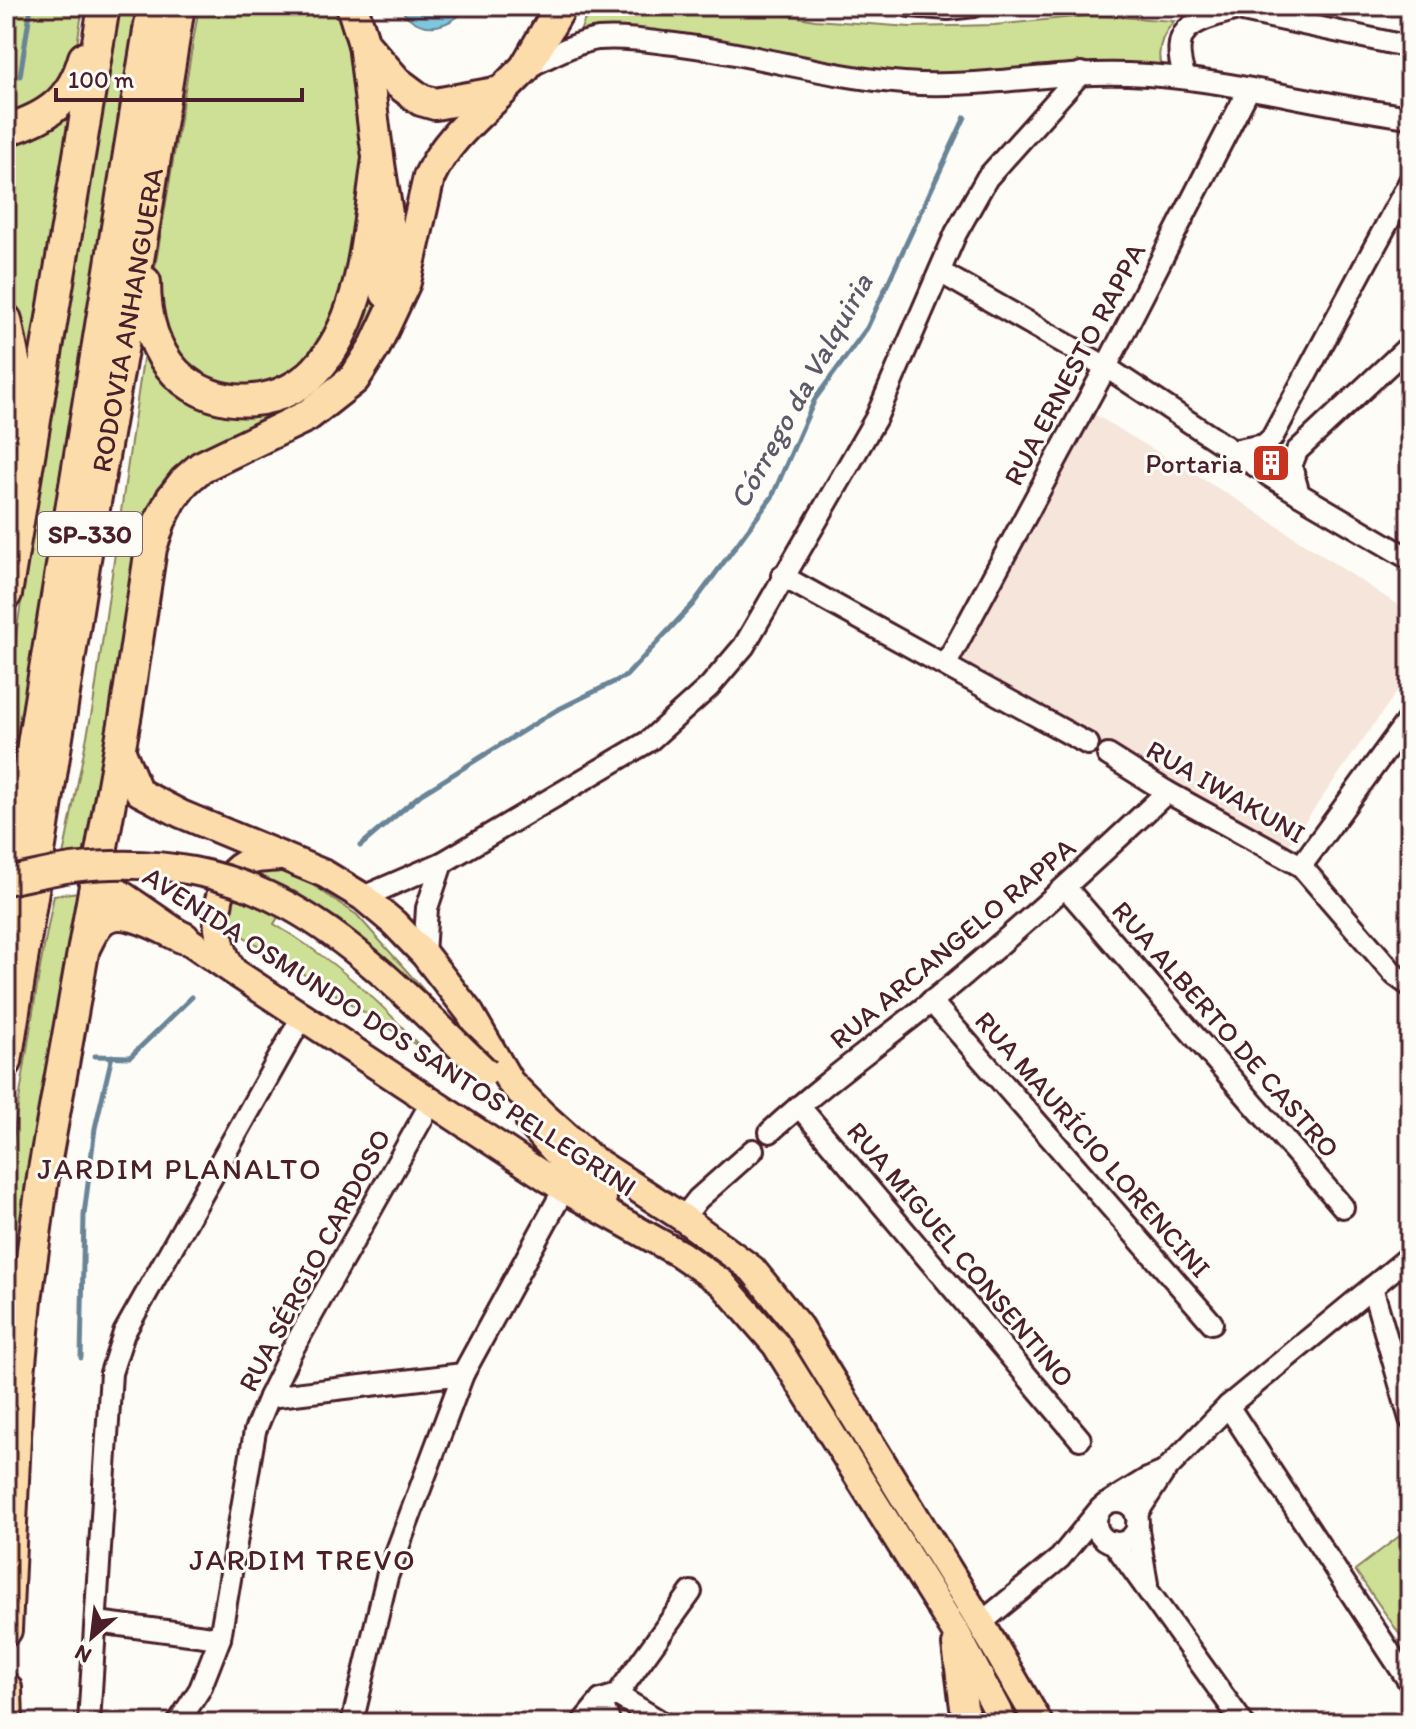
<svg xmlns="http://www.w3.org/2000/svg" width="1416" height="1729" font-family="Itim,sans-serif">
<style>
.built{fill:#f6e5da}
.green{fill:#cde095;stroke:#8c8060;stroke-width:2}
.water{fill:#7dc7dd;stroke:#698496;stroke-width:2}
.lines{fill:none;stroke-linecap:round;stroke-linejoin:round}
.stream{stroke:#698496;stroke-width:5}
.minor-tunnel{stroke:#d9d0ce;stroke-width:20;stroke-dasharray:20 10;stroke-linecap:butt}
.minor-casing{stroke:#4a1f2b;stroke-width:26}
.major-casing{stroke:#4a1f2b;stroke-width:32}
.highway-casing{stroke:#4a1f2b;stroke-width:36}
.minor{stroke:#fdfcf7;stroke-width:20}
.major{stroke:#fddcac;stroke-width:26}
.highway{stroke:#fddcac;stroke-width:30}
.major-bridge-casing{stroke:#4a1f2b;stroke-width:32;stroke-linecap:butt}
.major-bridge{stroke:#fddcac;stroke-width:26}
.labels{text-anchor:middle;stroke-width:6;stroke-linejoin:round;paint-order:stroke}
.shield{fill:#fdfcf7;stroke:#806168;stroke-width:2}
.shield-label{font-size:26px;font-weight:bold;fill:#4a1f2b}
.street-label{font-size:28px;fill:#4a1f2b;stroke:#fdfcf7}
.poi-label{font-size:28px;fill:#4a1f2b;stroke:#fdfcf7;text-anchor:end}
.water-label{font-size:30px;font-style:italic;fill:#5c5a69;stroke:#fdfcf7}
.neighbourhood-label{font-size:30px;letter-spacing:2px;fill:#4a1f2b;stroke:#fdfcf7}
</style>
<rect width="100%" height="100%" fill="#fdfcf7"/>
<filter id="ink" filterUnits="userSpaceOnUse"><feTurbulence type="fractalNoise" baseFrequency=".0125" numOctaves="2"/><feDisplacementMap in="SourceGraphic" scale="16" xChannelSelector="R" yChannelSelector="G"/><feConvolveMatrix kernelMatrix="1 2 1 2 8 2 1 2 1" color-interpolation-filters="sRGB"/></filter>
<g filter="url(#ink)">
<path class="built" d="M1094,414l150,90 166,109v60l-125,177 -327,-189z"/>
<g class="green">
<path d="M6,6h77l-6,39 -8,25 -30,35 -33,14z"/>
<path d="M119,6h18l-28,169 -24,164 -79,469v-106l42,-280z"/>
<path d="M199,6h138l7,13 12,54 8,96 -9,85 -29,92 -53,41 -53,-1 -47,-29 -20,-77z"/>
<path d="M590,6h144l81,14 95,7 84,-2 100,-10 80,6c-13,15 -19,33 -11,52l-202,7 -383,-43z"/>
<path d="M69,119l-37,265 -26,-85v-158l21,-5z"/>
<path d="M370,267l9,23 -7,27 -9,23 -31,44 -147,84 -85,313 -17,78 -21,2 31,-155 51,-354 15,22 122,31z"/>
<path d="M263,864l38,13 56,38 97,109 -114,-104 -46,-29 -20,33c54,32 106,76 147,124l-191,-120c-4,-35 9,-42 33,-64z"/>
<path d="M80,892l-74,465v-174l34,-215 14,-73z"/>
<path d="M1410,1528v121l-55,-79z"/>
</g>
<path class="water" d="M398,6h72c-24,24 -50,30 -72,0z"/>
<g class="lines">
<g class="stream">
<path d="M20,76l11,-70"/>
<path d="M360,846l60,-51 135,-84 71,-35 67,-72 79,-107 43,-98 52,-71 98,-211"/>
<path d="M95,1056l35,1 62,-60"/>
<path d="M81,1358l3,-143 11,-87 17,-72"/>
</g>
<path class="minor-tunnel" d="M1272,452l11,9"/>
<defs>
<g id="minor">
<path d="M909,6l39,3 26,-3"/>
<path d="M1219,6l191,41"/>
<path d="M525,68c23,-10 48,-25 73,-29 21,-2 46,1 67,4 80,8 158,34 239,40 75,6 149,-12 224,-9 95,3 188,31 282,43"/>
<path d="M1185,78c-17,-50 6,-56 49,-68"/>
<path d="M940,272l166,95 151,100"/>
<path d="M1410,345l-113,106 -6,15 8,28 111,65"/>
<path d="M1231,451l33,-6 8,-7 138,-257"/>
<path d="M1268,475l31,19"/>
<path d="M782,576l306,168"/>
<path d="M946,664l160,-297 143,-278"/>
<path d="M1108,755l59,37 134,74 94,109 15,11"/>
<path d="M1301,866l109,-149"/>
<path d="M1066,888l277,319"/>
<path d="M363,897l79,-34 207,-122 60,-54 35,-41 132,-228 80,-185 31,-55 94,-105"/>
<path d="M424,954l3,-46 15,-45"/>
<path d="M931,1001l281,322"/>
<path d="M799,1106l281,333"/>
<path d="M770,1132c51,-47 107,-87 161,-130 82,-66 159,-137 236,-210"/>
<path d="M683,1218l15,-19 55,-49"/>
<path d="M1372,1287l38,132"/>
<path d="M269,1397l194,-23"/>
<path d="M1228,1406l182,277"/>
<path d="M1111,1501l34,-21 19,-8"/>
<circle cx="1117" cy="1522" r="21"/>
<path d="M1136,1515l28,-43 64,-66 182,-150"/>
<path d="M1137,1524l10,60"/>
<path d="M1113,1542l130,181"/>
<path d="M97,1622l123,16"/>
<path d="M981,1623l79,-65 40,-49"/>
<path d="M617,1695l46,28"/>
<path d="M601,1700l8,21 -2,2"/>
<path d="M89,1723l22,-350 13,-40 178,-316"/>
<path d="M178,1723l22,-34 20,-51 35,-207 14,-34 22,-45 141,-251"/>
<path d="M352,1723l35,-146 76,-203 101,-185"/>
<path d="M582,1723l19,-23 16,-5 74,-103"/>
</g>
<g id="major">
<path d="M120,747l19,45 42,22 144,60 38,23 31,26 30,31 46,59 40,69 34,34 48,43 91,59 69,51 47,58 182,296 58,100"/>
<path d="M96,877l137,94 331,218 116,65 42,29 54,62 182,291 46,87"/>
<path d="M232,969c-21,-32 -24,-94 21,-109 8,-2 17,-2 25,-3"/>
<path d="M530,1123l47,53 26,22"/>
<path d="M956,1645l10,78"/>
</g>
<g id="highway">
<path d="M352,6l12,38 33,38 24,18 14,4 66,-12 24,-24 36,-62"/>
<path d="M364,44c5,37 8,75 14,112 6,49 19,87 8,137"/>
<path d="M6,130c41,-12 66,-29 78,-72"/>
<path d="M145,282c0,33 7,66 31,91 41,41 111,35 146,-10 44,-54 46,-138 56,-204"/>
<path d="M6,320l11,56 1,53"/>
<path d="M6,594l98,-588"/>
<path d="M6,910l147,-904"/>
<path d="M85,946c5,-9 9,-21 18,-27 21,-16 60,10 81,19"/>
<path id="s1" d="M6,1062l79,-503 60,-339 34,-214"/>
<path d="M6,1630l11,-235 9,-95 18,-130 82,-457 25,-165 9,-27 12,-23 13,-17 16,-14 106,-51 47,-37 21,-33 30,-64 24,-105c16,-35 44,-58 72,-85"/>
<path d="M6,1688l1,35"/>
</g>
</defs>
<use href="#minor" class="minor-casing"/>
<use href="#major" class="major-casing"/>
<use href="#highway" class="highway-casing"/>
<use href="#minor" class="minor"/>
<use href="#major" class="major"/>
<use href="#highway" class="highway"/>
<defs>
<path id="major-bridge" d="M6,881c22,-4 44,-10 66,-13 196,-23 285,80 414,204"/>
</defs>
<use href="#major-bridge" class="major-bridge-casing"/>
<use href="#major-bridge" class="major-bridge"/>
</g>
</g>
<defs>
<symbol id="building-square" viewBox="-11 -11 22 22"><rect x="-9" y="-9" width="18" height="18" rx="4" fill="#c8321e" stroke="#fdfcf7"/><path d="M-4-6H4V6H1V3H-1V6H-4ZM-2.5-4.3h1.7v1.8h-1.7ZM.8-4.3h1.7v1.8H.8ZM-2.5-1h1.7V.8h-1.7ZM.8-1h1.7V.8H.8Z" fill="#fff"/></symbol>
</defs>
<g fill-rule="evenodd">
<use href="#building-square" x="1249" y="441" width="44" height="44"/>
</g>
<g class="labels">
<rect class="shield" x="38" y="512" width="104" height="44" rx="6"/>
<g class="shield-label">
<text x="90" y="543">SP-330</text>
</g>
<g class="street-label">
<text dy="10" stroke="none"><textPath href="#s1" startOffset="752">RODOVIA ANHANGUERA</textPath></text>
<text transform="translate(1074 364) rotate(-62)" y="10">RUA ERNESTO RAPPA</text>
<text transform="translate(1226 791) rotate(30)" y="10">RUA IWAKUNI</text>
<text transform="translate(952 943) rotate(-40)" y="10">RUA ARCANGELO RAPPA</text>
<text transform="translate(1226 1029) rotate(49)" y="10">RUA ALBERTO DE CASTRO</text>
<text transform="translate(390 1031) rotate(33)" y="10">AVENIDA OSMUNDO DOS SANTOS PELLEGRINI</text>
<text transform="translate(1093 1144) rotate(49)" y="10">RUA MAURÍCIO LORENCINI</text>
<text transform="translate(961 1254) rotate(50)" y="10">RUA MIGUEL CONSENTINO</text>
<text transform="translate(314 1260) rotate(-62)" y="10">RUA SÉRGIO CARDOSO</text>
</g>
<g class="poi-label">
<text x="1243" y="473">Portaria</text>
</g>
<g class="water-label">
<text transform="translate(801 391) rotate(-61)" y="10">Córrego da Valquiria</text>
</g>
<g class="neighbourhood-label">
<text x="180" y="1179">JARDIM PLANALTO</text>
<text x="303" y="1570">JARDIM TREVO</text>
</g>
</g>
<rect width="1416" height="1729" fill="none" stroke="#fdfcf7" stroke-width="32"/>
<rect x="16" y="16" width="1384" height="1697" fill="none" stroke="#4a1f2b" stroke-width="3" filter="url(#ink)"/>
<g transform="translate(92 1637) rotate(208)" stroke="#fdfcf7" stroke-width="6" paint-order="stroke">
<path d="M0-6L14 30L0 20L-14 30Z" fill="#4a1f2b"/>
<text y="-12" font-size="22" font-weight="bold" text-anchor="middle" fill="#4a1f2b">N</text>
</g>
<path d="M56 88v12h246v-12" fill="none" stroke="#4a1f2b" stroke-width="4"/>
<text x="68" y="88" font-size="24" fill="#4a1f2b" stroke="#fdfcf7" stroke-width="6" paint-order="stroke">100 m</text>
</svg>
